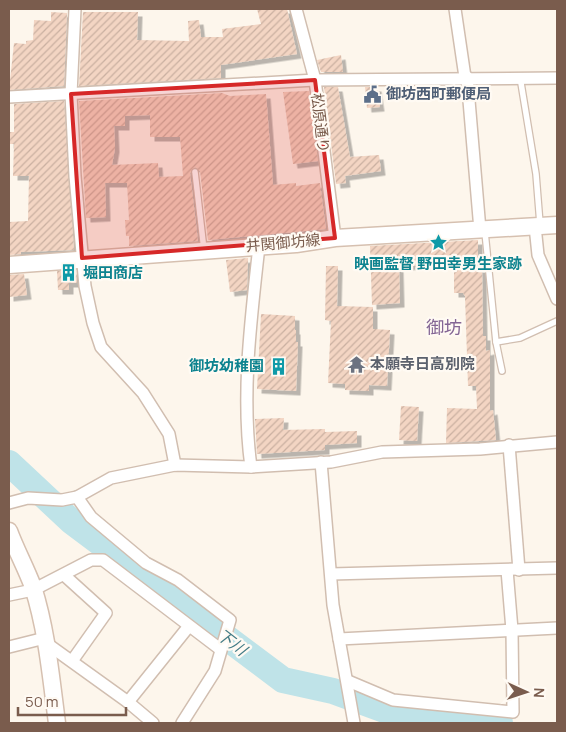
<svg xmlns="http://www.w3.org/2000/svg" width="566" height="732" font-family="Manrope,'Noto Sans JP',sans-serif">
<style>
.lines{fill:none;stroke-linecap:round;stroke-linejoin:round}
.river{stroke:#bfe3e8;stroke-width:26}
.building{fill:url(#building-hatch);fill-rule:evenodd;filter:url(#shadow)}
.lane-casing{stroke:#d1beb0;stroke-width:8}
.street-casing{stroke:#d1beb0;stroke-width:14}
.secondary-casing{stroke:#d6c0b0;stroke-width:19}
.lane{stroke:#fff;stroke-width:5.5}
.street{stroke:#fff;stroke-width:11}
.secondary{stroke:#fff;stroke-width:16}
.marked{fill:#d62828;fill-opacity:0.2;stroke:#d62828;stroke-width:4;stroke-linejoin:round}
.labels{text-anchor:middle;stroke-width:4.5;stroke-linejoin:round;paint-order:stroke}
.service-label{font-size:15px;font-weight:bold;fill:#4e5e75;stroke:#fffaf3;text-anchor:start}
.street-label{font-size:15px;fill:#7a5c4d;stroke:#fffaf3}
.culture-label{font-size:15px;font-weight:bold;fill:#0d838f;stroke:#fffaf3}
.worship-label{font-size:15px;font-weight:bold;fill:#5b616d;stroke:#fffaf3;text-anchor:start}
.water-label{font-size:16px;font-style:italic;fill:#437c86;stroke:#fffaf3}
.quarter-label{font-size:18px;fill:#846695;stroke:#fffaf3}
</style>
<defs>
<pattern id="building-hatch" width="6" height="6" patternUnits="userSpaceOnUse" patternTransform="scale(1.25)"><rect width="6" height="6" fill="#f3d5c3"/><path d="M-1 1l2-2M0 6l6-6M5 7l2-2" fill="none" stroke="#cab0a1"/></pattern>
<filter id="shadow"><feDropShadow dx="4.5" dy="4.5" stdDeviation="0" flood-color="#0004"/></filter>
</defs>
<rect width="100%" height="100%" fill="#fdf6ec"/>
<g class="lines">
<path class="river" d="M9,463l62,58 212,159 50,11 57,21 110,11"/>
</g>
<g class="building">
<path d="M257,9h30l10,45 -76,11v13l-142,8 4,-74h55l-1,28 52,1 -1,-20 11,-1 2,17h22l-1,-8 39,-5z"/>
<path d="M51,12l16,1 -3,73 -55,4 5,-47 12,1v-3l7,-1 1,-20 17,1z"/>
<path d="M341,55l2,17h-22l-4,-12z"/>
<path d="M324,87h14l12,70 29,-2 2,16 -36,5 1,7 -10,1z"/>
<path d="M365,87h12l3,20 -13,1z"/>
<path d="M309,91l9,70 -25,3 -10,-72z"/>
<path d="M222,93l8,3 36,-2 7,91 23,-2v3l24,-3 6,46 -118,11 -8,-69 -5,-4 -5,6 8,68 -69,5v-10h-3l-1,-16h4l-2,-37h-22l1,34 -20,1 -7,-117zM150,115v22h30l3,39 -24,1 -1,-14 -46,2 3,-17 -1,-22h11v-10z"/>
<path d="M64,101l10,149 -53,2v2l-11,1 -1,-33 19,-1 1,-45h-16l1,-32h-5v-12h5v-28z"/>
<path d="M478,240v28h4l1,68h3v15l4,-1v61l3,-1 3,30 -50,3 1,-35 30,1 -1,-23h-8l-3,-90 -2,-3h-9v-29l-55,2 1,37 -28,2 -2,-59z"/>
<path d="M248,258l-1,32 -17,2 -4,-32z"/>
<path d="M326,266h12l-1,40 36,1v22l17,1 -3,56 -18,-1v6l-24,-1v-6l-17,-1 3,-62 -6,-1z"/>
<path d="M76,270l1,13h-8v7h-11l-1,-19z"/>
<path d="M24,274l3,21 -18,2v-22z"/>
<path d="M261,314l34,2v14h1v12h2l-2,49 -39,-2z"/>
<path d="M401,406l18,1 -2,34 -18,-1z"/>
<path d="M284,418l-1,12 42,-1v3l32,-1v12l-32,2v5l-68,4 -2,-35z"/>
</g>
<g class="lines">
<defs>
<g id="lane">
<path d="M520,77l16,97 4,50"/>
<path d="M195,172l9,78"/>
<path d="M485,232l11,110 6,29"/>
<path d="M496,342l24,-4 37,-17"/>
</g>
<g id="street">
<path d="M75,9l-4,85 4,82 10,110 8,37 8,24 42,46 26,41 6,31"/>
<path d="M296,9l19,71 20,158"/>
<path d="M455,9l10,68"/>
<path d="M467,77l13,153"/>
<path d="M9,97l306,-17 242,-2"/>
<path d="M535,226l3,29 19,44"/>
<path d="M509,445l10,125"/>
<path d="M321,462l12,143 21,118"/>
<path d="M251,467c-10,-73 0,-148 8,-221"/>
<path d="M77,497l14,20 55,46 32,17 52,40 -15,51 -33,52"/>
<path d="M9,503l19,-5 34,2 15,-3 34,-19 64,-13 76,2 80,-5 51,-10 98,-3 77,-7"/>
<path d="M331,574l226,-6"/>
<path d="M64,575l42,38 -34,48"/>
<path d="M9,595l24,-5 58,-30h12l117,89"/>
<path d="M339,639l218,-11"/>
<path d="M46,643l82,59 25,21"/>
<path d="M9,647l36,-9"/>
<path d="M348,681l45,19 120,12 -1,-82 -5,-60"/>
<path d="M128,702l61,-76"/>
</g>
<g id="secondary">
<path d="M9,265l287,-21 39,-6 222,-13"/>
<path d="M9,531c7,19 17,37 24,56 14,44 18,91 24,136"/>
</g>
</defs>
<use href="#lane" class="lane-casing"/>
<use href="#street" class="street-casing"/>
<use href="#secondary" class="secondary-casing"/>
<use href="#lane" class="lane"/>
<use href="#street" class="street"/>
<use href="#secondary" class="secondary"/>
</g>
<path class="marked" d="M315,80l20,158 -253,20 -11,-164z"/>
<defs>
<symbol id="civic-bare" viewBox="-9 -9 18 18"><path d="M-.6-6.5H3V-4.5H.6V-3L4-1V1h2V6H-6V1h2V-1L-.6-3ZM-1.2 2.5V6h2.4V2.5Z" fill="#5c6f8a" stroke="#fffaf3" stroke-width="2.5" paint-order="stroke"/></symbol>
<symbol id="sight-bare" viewBox="-9 -9 18 18"><path d="M0-6L1.8-2.2L6-1.7L2.9 1.2L3.7 5.4L0 3.3L-3.7 5.4L-2.9 1.2L-6-1.7L-1.8-2.2Z" fill="#0f9aa8" stroke="#fffaf3" stroke-width="2.5" paint-order="stroke"/></symbol>
<symbol id="building-bare" viewBox="-9 -9 18 18"><path d="M-4-6H4V6H1V3H-1V6H-4ZM-2.5-4.3h1.7v1.8h-1.7ZM.8-4.3h1.7v1.8H.8ZM-2.5-1h1.7V.8h-1.7ZM.8-1h1.7V.8H.8Z" fill="#0f9aa8" stroke="#fffaf3" stroke-width="2.5" paint-order="stroke"/></symbol>
<symbol id="temple-bare" viewBox="-9 -9 18 18"><path d="M0-6L5-2H3V0L6.5 2.5H4V6H1.5V3h-3V6H-4V2.5H-6.5L-3 0V-2H-5Z" fill="#6b7280" stroke="#fffaf3" stroke-width="2.5" paint-order="stroke"/></symbol>
</defs>
<g fill-rule="evenodd">
<use href="#civic-bare" x="360" y="82" width="25" height="25"/>
<use href="#sight-bare" x="426" y="230" width="25" height="25"/>
<use href="#building-bare" x="56" y="260" width="25" height="25"/>
<use href="#temple-bare" x="344" y="352" width="25" height="25"/>
<use href="#building-bare" x="266" y="354" width="25" height="25"/>
</g>
<g class="labels">
<g class="service-label">
<text x="386" y="99">御坊西町郵便局</text>
</g>
<g class="street-label">
<text transform="translate(320 123) rotate(83)" y="5">松原通り</text>
<text transform="translate(283 243) rotate(-5)" y="5">井関御坊線</text>
</g>
<g class="culture-label">
<text x="438" y="269">映画監督 野田幸男生家跡</text>
<text x="83" y="278" text-anchor="start">堀田商店</text>
<text x="264" y="371" text-anchor="end">御坊幼稚園</text>
</g>
<g class="worship-label">
<text x="370" y="369">本願寺日高別院</text>
</g>
<g class="water-label">
<text transform="translate(232 642) rotate(37)" y="6">下川</text>
</g>
<g class="quarter-label">
<text x="444" y="334">御坊</text>
</g>
</g>
<rect width="566" height="732" fill="none" stroke="#7a5c4d" stroke-width="20"/>
<g transform="translate(526 692) rotate(93)" stroke="#fffaf3" stroke-width="4" paint-order="stroke">
<path d="M0-4L9 19L0 12L-9 19Z" fill="#7a5c4d"/>
<text y="-8" font-size="14" font-weight="bold" text-anchor="middle" fill="#7a5c4d">N</text>
</g>
<path d="M18 707v8h108v-8" fill="none" stroke="#7a5c4d" stroke-width="2.5"/>
<text x="25" y="707" font-size="15" fill="#7a5c4d" stroke="#fffaf3" stroke-width="4" paint-order="stroke">50 m</text>
</svg>
